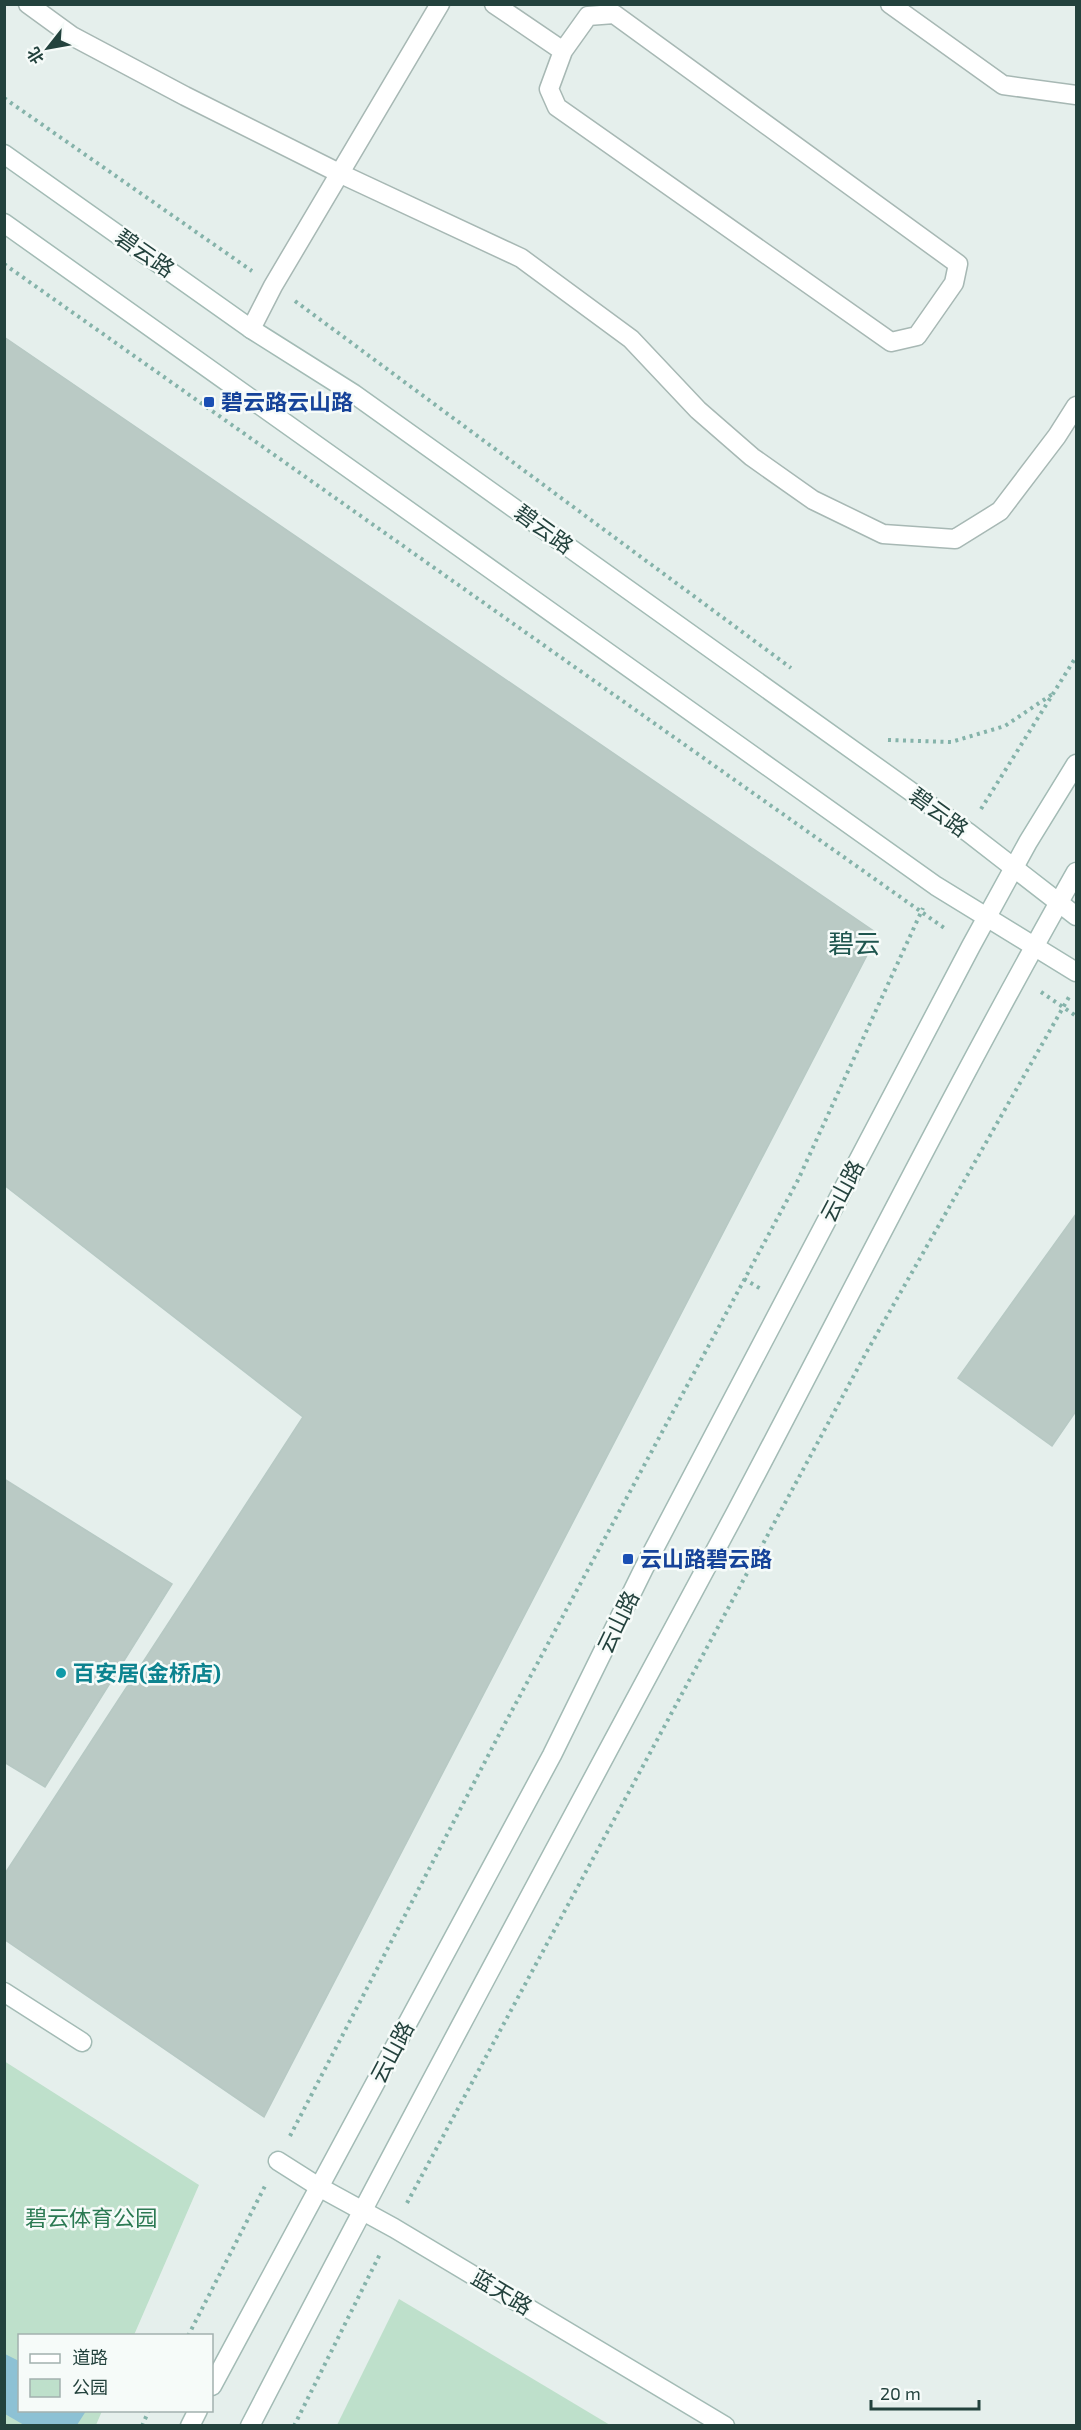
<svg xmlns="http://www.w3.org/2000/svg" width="1081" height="2430" font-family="'Exo 2','Noto Sans SC',sans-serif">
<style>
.green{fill:#bee0cb}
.water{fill:#8dc1d4}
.building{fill:#bacac5;stroke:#b7c9c4;stroke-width:1.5}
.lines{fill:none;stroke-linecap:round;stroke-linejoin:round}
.lane-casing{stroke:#a7b8b4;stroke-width:21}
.secondary-casing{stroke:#a3bbb5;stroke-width:21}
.path{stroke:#85b3aa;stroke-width:4;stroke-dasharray:3 4.5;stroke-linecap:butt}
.lane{stroke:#fff;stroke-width:18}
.secondary{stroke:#fff;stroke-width:18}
.transit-dot{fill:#1a4fb4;stroke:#f6fbf9;stroke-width:2}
.culture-dot{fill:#0f9aa8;stroke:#f6fbf9;stroke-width:2}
.labels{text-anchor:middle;stroke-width:5;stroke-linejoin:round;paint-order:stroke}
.street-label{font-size:22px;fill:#23423d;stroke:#f6fbf9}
.transit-label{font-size:22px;font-weight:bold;fill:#164399;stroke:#f6fbf9;text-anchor:start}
.culture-label{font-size:22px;font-weight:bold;fill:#0d838f;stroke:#f6fbf9;text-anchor:start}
.park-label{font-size:22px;fill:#2c7a53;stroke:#f6fbf9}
.quarter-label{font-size:26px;fill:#1e554e;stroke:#f6fbf9}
</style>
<rect width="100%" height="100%" fill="#e5efec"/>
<g class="green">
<path d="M4,2061l195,124 -65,150 -114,1v74l82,1 -6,14h-91z"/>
<path d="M399,2299l211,126h-273z"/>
</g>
<path class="water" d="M5,2354l14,7 1,49 66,1 -9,14h-53l-19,-11z"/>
<g class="building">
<path d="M4,337l874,597 -614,1183 -260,-178v-64l299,-458 -299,-232z"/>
<path d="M1076,1214v197l-24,35 -94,-68z"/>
<path d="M4,1479l168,105 -127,203 -41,-25z"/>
</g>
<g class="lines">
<defs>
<g id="lane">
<path d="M28,4l44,32 113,60 156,78 180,84 110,81 67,71 54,47 61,43 70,34 72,5 45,-28 57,-75 19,-30"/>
<path d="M494,4l69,47 25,-35 26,-2 344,250 -4,19 -37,53 -26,6 -334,-235 -8,-18 14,-38"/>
<path d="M890,4l113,81 73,10"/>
<path d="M251,329l22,-43 167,-282"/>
</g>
<g id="secondary">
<path d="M4,154l247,175 103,65 615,439 107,83"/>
<path d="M4,223l932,663 140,86"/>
<path d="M4,1992l78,50"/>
<path d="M278,2161l41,26 75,41 331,198"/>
<path d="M212,2386l340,-631 92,-187 327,-622 57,-104 48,-78"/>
<path d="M190,2426l8,-16"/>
<path d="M250,2426c159,-307 323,-610 486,-914 113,-214 221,-430 340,-640"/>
</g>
</defs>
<use href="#lane" class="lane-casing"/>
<use href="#secondary" class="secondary-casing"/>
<g class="path">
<path d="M4,98l248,173"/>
<path d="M4,264l943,666"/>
<path d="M295,301l496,367"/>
<path d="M888,740l63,2 54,-16 49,-33"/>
<path d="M981,809l95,-152"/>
<path d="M1041,992l35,24"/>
<path d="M744,1279l17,10"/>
<path d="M290,2136l212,-407 296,-549 125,-272"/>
<path d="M407,2203l459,-850 203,-356"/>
<path d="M188,2336l77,-150"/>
<path d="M142,2426l7,-16"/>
<path d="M294,2426l87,-174"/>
</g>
<use href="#lane" class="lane"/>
<use href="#secondary" class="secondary"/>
</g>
<g class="transit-dot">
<rect x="203" y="396" width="12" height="12" rx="3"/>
<rect x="622" y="1553" width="12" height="12" rx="3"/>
</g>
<circle class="culture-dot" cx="61" cy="1673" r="6"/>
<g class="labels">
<g class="street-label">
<text transform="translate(145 253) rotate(35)" y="8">碧云路</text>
<text transform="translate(544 529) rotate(36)" y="8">碧云路</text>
<text transform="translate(939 812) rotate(36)" y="8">碧云路</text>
<text transform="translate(842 1191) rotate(-62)" y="8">云山路</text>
<text transform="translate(618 1622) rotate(-64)" y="8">云山路</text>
<text transform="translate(392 2052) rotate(-62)" y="8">云山路</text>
<text transform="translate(502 2292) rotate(31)" y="8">蓝天路</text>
</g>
<g class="transit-label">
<text x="221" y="410">碧云路云山路</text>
<text x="640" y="1567">云山路碧云路</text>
</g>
<g class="culture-label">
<text x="73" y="1681">百安居(金桥店)</text>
</g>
<g class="park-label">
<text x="91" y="2226">碧云体育公园</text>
</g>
<g class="quarter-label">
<text x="854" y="953">碧云</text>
</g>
</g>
<rect width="1081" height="2430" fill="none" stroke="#23423d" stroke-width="12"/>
<rect x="18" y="2334" width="195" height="78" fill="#f6fbf9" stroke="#a2b1ae" stroke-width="1.5"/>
<rect x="30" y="2354" width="30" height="9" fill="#ffffff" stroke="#a2b1ae" stroke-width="1.5"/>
<text x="72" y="2364" font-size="18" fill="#23423d">道路</text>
<rect x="30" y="2379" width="30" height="18" fill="#bee0cb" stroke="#a2b1ae" stroke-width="1.5"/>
<text x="72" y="2394" font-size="18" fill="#23423d">公园</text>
<g transform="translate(48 48) rotate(239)" stroke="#f6fbf9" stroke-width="4.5" paint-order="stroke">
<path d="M0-4.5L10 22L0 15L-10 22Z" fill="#23423d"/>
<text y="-9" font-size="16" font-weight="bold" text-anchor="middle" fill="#23423d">北</text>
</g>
<path d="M871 2400v9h108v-9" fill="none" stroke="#23423d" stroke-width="3"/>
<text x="880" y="2400" font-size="18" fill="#23423d" stroke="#f6fbf9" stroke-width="4.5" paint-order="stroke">20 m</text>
</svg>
